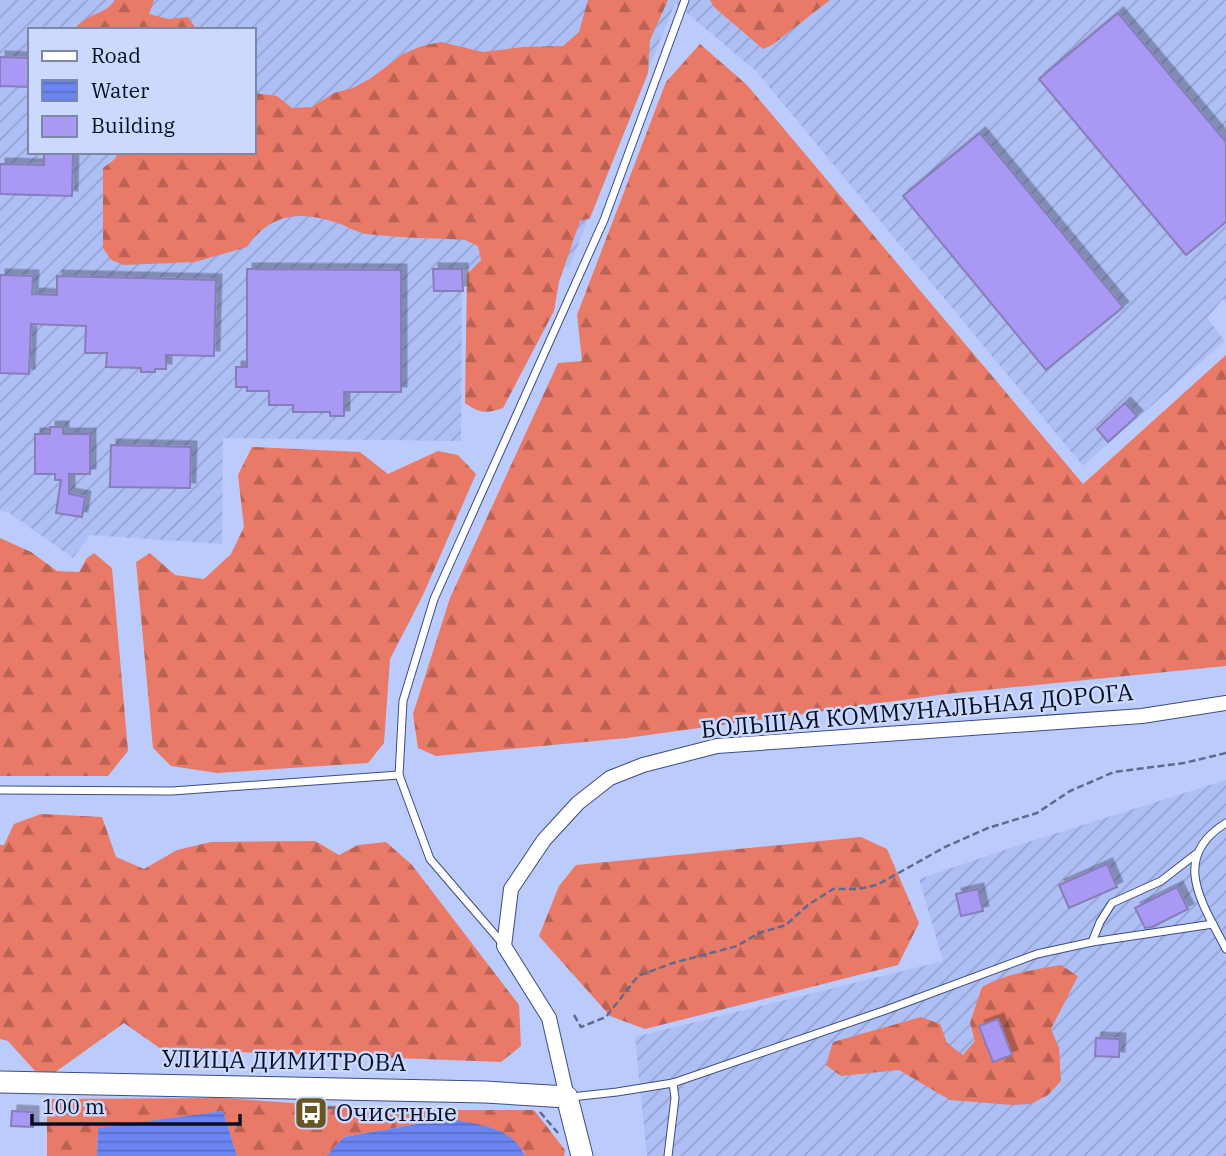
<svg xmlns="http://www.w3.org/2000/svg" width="1226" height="1156" font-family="'IBM Plex Serif',serif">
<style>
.industrial{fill:url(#industrial-furrows);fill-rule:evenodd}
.forest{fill:url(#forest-firs)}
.water{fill:url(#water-rules)}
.building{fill:#a999f4;stroke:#877eb9;stroke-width:2;filter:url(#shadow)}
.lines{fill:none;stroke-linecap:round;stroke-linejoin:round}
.lane-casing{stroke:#3e4c81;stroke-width:9}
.street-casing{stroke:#3e4c81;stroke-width:16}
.secondary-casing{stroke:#3e4c81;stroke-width:23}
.path{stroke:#5f6a8c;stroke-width:2.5;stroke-dasharray:7 3.5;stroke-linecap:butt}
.lane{stroke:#fff;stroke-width:7}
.street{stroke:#fff;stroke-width:14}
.secondary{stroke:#fff;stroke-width:21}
.labels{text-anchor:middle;stroke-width:5;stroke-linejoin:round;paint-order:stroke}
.street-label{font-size:24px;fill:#080e23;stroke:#ccd9fe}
.poi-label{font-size:24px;fill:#080e23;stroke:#ccd9fe;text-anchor:start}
</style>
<defs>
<pattern id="industrial-furrows" width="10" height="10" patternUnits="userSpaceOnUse" patternTransform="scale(1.75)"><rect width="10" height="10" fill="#aebff5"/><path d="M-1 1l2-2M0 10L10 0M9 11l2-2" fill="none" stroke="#94a3d2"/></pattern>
<pattern id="forest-firs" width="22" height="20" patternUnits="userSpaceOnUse" patternTransform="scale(1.75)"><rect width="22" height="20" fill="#e97a68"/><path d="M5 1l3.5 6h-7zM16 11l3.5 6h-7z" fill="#bb6255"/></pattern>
<pattern id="water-rules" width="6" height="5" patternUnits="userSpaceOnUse" patternTransform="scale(1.75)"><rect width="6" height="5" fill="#6b86f2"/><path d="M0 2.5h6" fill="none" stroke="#566cc4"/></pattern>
<filter id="shadow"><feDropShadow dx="5.5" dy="-5.5" stdDeviation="0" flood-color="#0004"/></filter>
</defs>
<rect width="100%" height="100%" fill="#bbcbfc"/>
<g class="industrial">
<path d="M0,0h1226v303l-3,-4 -16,19 18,23 -142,125 -327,-395 -81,-68 -106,264 -107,2 -1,172 -238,-3 -1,106 -132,-9 -17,23 -65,-46 -8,-1zM30,30h224v122h-224z"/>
<path d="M1226,780v376h-579l-12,-119 308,-76 -24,-82 106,-36z"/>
</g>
<g class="forest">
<path d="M115,0h39l-5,14 19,5 20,-2 9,13h-123c13,-18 30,-14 41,-30z"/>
<path d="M588,0h80l-18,40 -2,33 -58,145 -10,3 -21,61 -5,29 -51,97c-16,6 -25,5 -38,-5l2,-129 14,-14 -3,-14 -13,-6c-33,-2 -66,-2 -98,-6 -10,-1 -20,-8 -30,-11 -37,-13 -68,-9 -90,24l-52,15 -71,3 -13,-5 -8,-12v-80l12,-9 3,-7h136v-59l23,3 15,12 20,-1 22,-14 19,-5 18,-10 32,-24 19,-8 19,-4 42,10 40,-5 40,-1 16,-14z"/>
<path d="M710,0h120l-58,45 -9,4 -49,-42z"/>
<path d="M700,44l47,41 336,399 143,-129v311l-280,28 -319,44 -191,18 -18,-8 -5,-34 37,-116 108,-235 24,-2 -5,-46 89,-233z"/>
<path d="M252,447l108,5 28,22 50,-23 20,4 18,19 -53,121 -33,64 -6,84 -16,20 -151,10 -46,-7 -18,-18 -17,-186 14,-9 25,22 29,4 27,-25 13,-27 -6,-52z"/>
<path d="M0,538l31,14 26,19 22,1 8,-14 7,-5 18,15 16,183 -20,25h-108z"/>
<path d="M41,814l61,3 14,40 28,12 33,-19 34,-8 104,-1 24,14 19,-10 28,-3 26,23 107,140 2,41 -20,16 -340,-13 -37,-26 -70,50 -19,-2 -27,-30 -8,-2v-194h4l10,-21z"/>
<path d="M861,837l26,12 32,74 -21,42 -253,64 -35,-13 -71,-80 20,-50 17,-21z"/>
<path d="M1061,965l17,11 -27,53 8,19 2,33 -13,14 -17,9 -19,1 -62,-5 -51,-30 -58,6 -15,-11 7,-23 88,-25 19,7 7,19 16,12 12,-14 -5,-18 12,-36c25,-14 51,-17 79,-22z"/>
<path d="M222,1098l172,12h140l31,40 -1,6h-39l-2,-6 -95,-28 -84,15 -18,19h-89l-14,-45 -125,18 -1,27h-50v-57z"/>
</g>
<g class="water">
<path d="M223,1111l14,45h-140l1,-28z"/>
<path d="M456,1120c26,5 57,8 69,36h-199l18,-19 84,-15z"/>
</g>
<g class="building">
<path d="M1118,13l108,129v80l-40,33 -147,-176z"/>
<path d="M0,57l30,1v29l-30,-1z"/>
<path d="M980,133l143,174 -77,63 -143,-174z"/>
<path d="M44,152h29l-1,44 -72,-2v-30l44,1z"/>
<path d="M247,269l154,1v122h-57v24h-14v-4h-37v-7h-24v-14h-22v-4h-11v-20h11z"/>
<path d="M433,269h29l1,22h-29z"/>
<path d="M0,275l33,1 -1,18 25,1v-19l159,4 -2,76 -48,-1v14h-11v3h-14v-4l-35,-1 1,-14h-22l1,-27 -55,-2 -2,50 -29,-1z"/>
<path d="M1125,403l12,13 -29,26 -11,-13z"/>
<path d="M50,427h13v7h27v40h-21v20l16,3 -3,20 -26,-4 5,-33h-6v-6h-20v-40h15z"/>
<path d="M111,445l80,2 -1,41 -80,-1z"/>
<path d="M1107,864l10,23 -48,21 -10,-23z"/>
<path d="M1177,887l11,22 -36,18 -7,1 -10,-20z"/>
<path d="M978,889l5,22 -22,5 -5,-22z"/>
<path d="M998,1019l14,36 -19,7 -14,-36z"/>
<path d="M1096,1038l24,1 -1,18 -24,-1z"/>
<path d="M12,1111l21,1v15l-22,-1z"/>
</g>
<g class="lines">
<defs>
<g id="lane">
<path d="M0,790l172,1 227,-16"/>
<path d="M1226,823c-57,35 -23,81 0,126"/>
<path d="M1092,942l8,-20 12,-19 49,-22 35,-27"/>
<path d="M503,944l-73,-85 -31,-84 4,-74 31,-102 170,-379 81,-220"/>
<path d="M571,1097l46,-5 56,-9 213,-73 151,-56 55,-12 121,-18"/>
<path d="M668,1156l7,-58 -2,-15"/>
</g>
<path id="street" d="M567,1097l-18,-79 -45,-72 7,-57 33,-49 34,-37 32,-25 33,-13 74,-19 425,-30 84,-13"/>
<path id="secondary" d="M0,1082l485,10 82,5 15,59"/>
</defs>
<use href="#lane" class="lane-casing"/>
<use href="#street" class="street-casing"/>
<use href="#secondary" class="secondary-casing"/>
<g class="path">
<path d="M574,1015l7,12 25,-10 32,-41 35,-13 64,-17 22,-13 27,-8 22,-20 25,-16h25l19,-4 68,-38 43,-19 49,-15 33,-22 44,-19 70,-9 42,-10"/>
<path d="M296,1107l42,1"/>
<path d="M540,1112l18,21"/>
</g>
<use href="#lane" class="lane"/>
<use href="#street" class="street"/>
<use href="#secondary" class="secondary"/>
</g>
<defs>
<symbol id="bus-square" viewBox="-11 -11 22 22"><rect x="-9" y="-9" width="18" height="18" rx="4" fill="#675624" stroke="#ccd9fe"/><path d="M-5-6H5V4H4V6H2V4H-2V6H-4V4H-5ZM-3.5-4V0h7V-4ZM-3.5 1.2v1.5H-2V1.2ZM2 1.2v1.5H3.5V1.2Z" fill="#fff"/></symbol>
</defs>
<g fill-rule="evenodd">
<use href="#bus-square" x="292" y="1094" width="38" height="38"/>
</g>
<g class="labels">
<g class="street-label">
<text transform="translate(917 711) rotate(-5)" y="8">БОЛЬШАЯ КОММУНАЛЬНАЯ ДОРОГА</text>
<text transform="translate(284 1061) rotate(1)" y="8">УЛИЦА ДИМИТРОВА</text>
</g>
<g class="poi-label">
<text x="336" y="1121">Очистные</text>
</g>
</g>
<rect x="28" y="28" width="228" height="126" fill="#ccd9fe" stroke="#7e88a6" stroke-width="2"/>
<rect x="42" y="51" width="35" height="10" fill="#ffffff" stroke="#7e88a6" stroke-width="2"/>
<text x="91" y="63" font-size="21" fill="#080e23">Road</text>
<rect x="42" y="80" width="35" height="21" fill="url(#water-rules)" stroke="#7e88a6" stroke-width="2"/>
<text x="91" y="98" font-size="21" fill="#080e23">Water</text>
<rect x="42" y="116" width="35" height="21" fill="#a999f4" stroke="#7e88a6" stroke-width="2"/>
<text x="91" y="133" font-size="21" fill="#080e23">Building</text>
<path d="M32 1114v10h208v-10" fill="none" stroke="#080e23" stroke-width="3.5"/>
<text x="42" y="1114" font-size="21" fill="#080e23" stroke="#ccd9fe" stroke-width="5" paint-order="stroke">100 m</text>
</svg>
